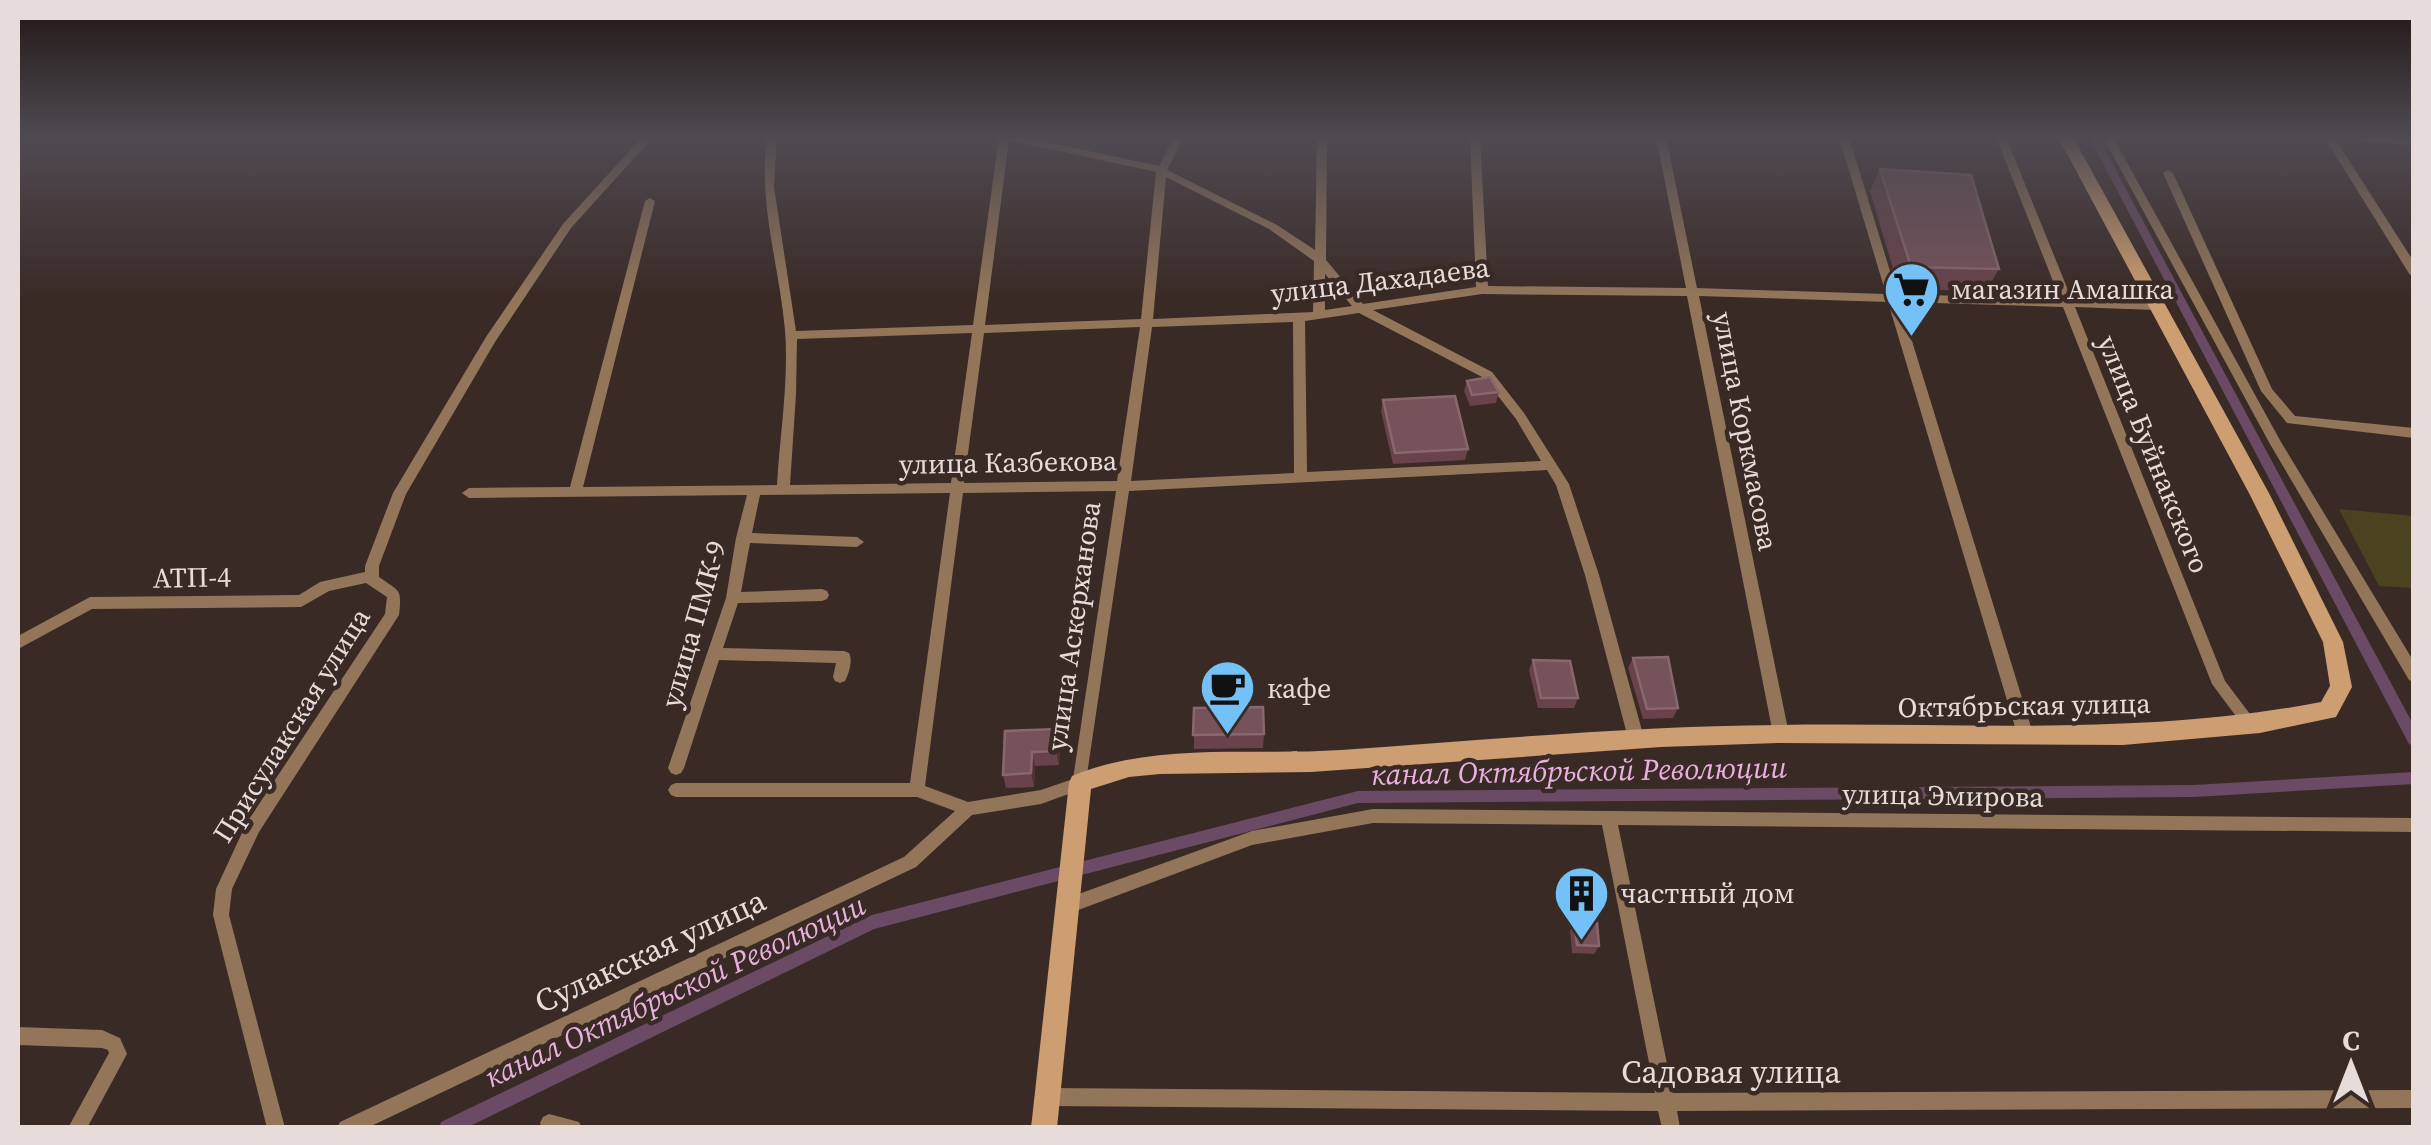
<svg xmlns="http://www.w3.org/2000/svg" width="2431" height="1145" font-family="'Source Serif 4',serif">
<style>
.green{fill:#4b4320}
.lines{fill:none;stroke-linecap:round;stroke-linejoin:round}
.canal{fill:#6b4a65;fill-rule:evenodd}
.street{fill:#93765a;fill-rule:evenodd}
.secondary{fill:#cc9e71;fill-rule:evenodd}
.wall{fill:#69424b}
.shaded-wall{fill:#503136}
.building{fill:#76525a;stroke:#88686e;stroke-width:2.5}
.labels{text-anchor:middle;stroke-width:9;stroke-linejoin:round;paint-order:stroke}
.street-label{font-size:28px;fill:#e7dcd9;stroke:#3a2a26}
.poi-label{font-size:28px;fill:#e7dcd9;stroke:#3a2a26;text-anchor:start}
.water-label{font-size:30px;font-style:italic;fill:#eab1e0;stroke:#3a2a26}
.near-street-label{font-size:32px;fill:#e7dcd9;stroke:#3a2a26}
</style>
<rect width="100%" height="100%" fill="#3a2a26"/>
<path class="green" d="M2339,509l74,7v72l-34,-2z"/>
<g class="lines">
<g class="canal">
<path d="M2089,137h9l316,589v20l-5,-2z"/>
<path d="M2414,772v12l-220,13 -836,6 -484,126 -408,199h-27l2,-6 431,-207 486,-124 836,-6z"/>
</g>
<g class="street">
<path d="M642,137h11l-82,91 -76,114 -89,152 -27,72v11c21,15 23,11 20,38l-140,217 -27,57 -3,26 56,213h-18l-54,-213 3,-26 31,-67 138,-208 2,-17 -21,-14 -37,8 -28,16 -209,2 -74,40v-13l72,-39 209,-2 21,-13 45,-10v-6l28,-73 93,-156 77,-113z"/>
<path d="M767,137h10l-3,50 22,144 177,-6 26,-188h25l135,29 15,-29h10l-17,33 110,55 38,25 2,-113h10l-1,123 37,44 113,-17 -6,-150h10l8,149 198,2 -30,-151h10l31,151 189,6 -47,-157h10l48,157 163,5 -64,-162h10l66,163 83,2 6,4 -6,4 -80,-3 150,374 34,45 -2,5 -5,1 -5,-1 -35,-47 -149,-377 -163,-5 134,435 -3,5 -5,2 -5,-2 -3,-5 -130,-435 -189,-6 90,438 -3,5 -5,1 -5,-1 -3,-5 -86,-438 -205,-2 -109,16 119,62 32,41 45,71 30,91 45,163 -3,5 -5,2 -5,-2 -3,-5 -43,-163 -29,-90 -9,-15 -418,21 -44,297 -44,16 -69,11 -56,52 -549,261h-30l3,-6 564,-265 51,-46 -38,-14h-241l-5,-2 -3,-5 3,-5 5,-2h234l40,-290 -190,2 -8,38 105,4 7,5 -7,5 -107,-4 -9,49 81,-3 5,2 2,4 -2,4 -5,2 -84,2 -15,45 121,3 5,2c4,7 0,21 -4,28l-5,2 -5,-2 -2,-4 3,-14 -117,-3 -35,108 -3,5 -5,2 -5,-2 -3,-5 58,-170 10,-60 11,-43 -278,3 -7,-5 7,-5 101,-1 75,-286 5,-3 5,3 -72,286 194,-2c3,-52 12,-104 8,-155 -6,-66 -27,-126 -18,-193zM1009,140l147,32 -15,147 -156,6zM1166,177l103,52 45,32 -1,51 -160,7zM1325,274l27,32 -27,4zM1359,313l125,65 32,41 25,42 -234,11 -2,-151zM1293,322l1,151 -163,8 21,-154zM1140,327l-23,154 -153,2 20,-150zM972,333l-21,150 -161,2 6,-91 1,-55zM1116,491l-43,288 -32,11 -73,12 -43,-16 38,-293z"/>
<path d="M2103,137h10l168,305 133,220v20l-5,-2 -139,-236z"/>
<path d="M2324,137h10l80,125v14l-4,-1z"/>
<path d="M2349,137l65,2v6l-60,-5z"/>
<path d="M2168,170l5,3 99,216 23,27 119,12v10l-127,-15 -26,-32 -98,-218z"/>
<path d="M1373,809l1041,9v14l-796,-7 55,268 741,-3v18l-737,3 3,17h-18l-4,-17 -610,-5 -6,-3 -3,-6 3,-6 6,-3 607,5 -53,-268 -229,-2 -121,22 -187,70 -6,-3 -2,-5 2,-5 6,-3 187,-68z"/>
<path d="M18,1027l84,3 18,8 7,16 -40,74h-19l41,-75 -1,-3 -6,-2 -84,-3z"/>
<path d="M549,1114l30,8 3,6h-40l-2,-5 3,-6z"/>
</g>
<path class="secondary" d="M2058,137h15l197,358 73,147 9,45 -16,30 -76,16 -137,12 -345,-2 -117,4 -350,25 -151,2 -31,3 -38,12 -34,339h-26l38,-345 3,-7c85,-35 179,-20 269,-26 146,-10 291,-24 438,-25 182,-3 362,12 542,-23l9,-16 -7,-44 -73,-147z"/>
</g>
<g class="wall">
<path d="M1880,169l119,100 -13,22 -87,-2 -29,-98z"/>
<path d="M1467,381l32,11 -3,11 -26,3 -6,-15z"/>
<path d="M1383,400l85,49 -3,11 -72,4 -12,-53z"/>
<path d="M1633,658l45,50 -5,10 -30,1 -15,-51z"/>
<path d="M1533,660l45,38 -4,10h-36l-9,-38z"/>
<path d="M1194,708l70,26 -1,14 -69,1z"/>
<path d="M1057,729l3,15 -1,21 -24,1 -1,21 -28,1 -3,-13z"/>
<path d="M1574,922l25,24 -5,8 -22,-1 -2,-23z"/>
</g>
<g class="shaded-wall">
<path d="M1057,729l3,15 -1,21 -3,-14z"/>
<path d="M1032,752l3,14 -1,21 -3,-14z"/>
</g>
<g class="building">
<path d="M1880,169l91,6 28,94 -88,-2z"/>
<path d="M1490,377l9,15 -27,3 -5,-14z"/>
<path d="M1455,396l13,53 -73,4 -12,-53z"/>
<path d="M1668,657l10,51 -31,1 -14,-51z"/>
<path d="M1533,660l37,1 8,37h-37z"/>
<path d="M1263,707l1,27 -71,1 1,-27z"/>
<path d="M1057,729l-1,22 -24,1 -1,21 -28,2 2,-44z"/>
<path d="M1574,922l23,1 2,23 -22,-1z"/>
</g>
<linearGradient id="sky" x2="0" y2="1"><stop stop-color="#201715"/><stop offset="0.46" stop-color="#4f4a52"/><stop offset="1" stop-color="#4f4a52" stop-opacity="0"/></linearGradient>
<rect width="2431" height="298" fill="url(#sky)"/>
<defs>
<symbol id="supermarket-pin" viewBox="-11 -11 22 30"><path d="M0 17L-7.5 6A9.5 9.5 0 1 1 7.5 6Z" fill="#73c1f6" stroke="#3a2a26"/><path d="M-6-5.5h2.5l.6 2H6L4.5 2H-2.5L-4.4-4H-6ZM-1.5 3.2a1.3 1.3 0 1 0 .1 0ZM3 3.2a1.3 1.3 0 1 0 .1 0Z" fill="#111"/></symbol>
<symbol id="cafe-pin" viewBox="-11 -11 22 30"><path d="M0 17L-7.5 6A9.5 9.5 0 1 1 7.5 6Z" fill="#73c1f6" stroke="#3a2a26"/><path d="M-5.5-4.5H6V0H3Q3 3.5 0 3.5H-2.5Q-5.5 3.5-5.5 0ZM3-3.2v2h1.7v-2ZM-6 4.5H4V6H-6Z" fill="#111"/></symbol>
<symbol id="building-pin" viewBox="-11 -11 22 30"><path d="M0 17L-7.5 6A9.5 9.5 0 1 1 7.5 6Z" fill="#73c1f6" stroke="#3a2a26"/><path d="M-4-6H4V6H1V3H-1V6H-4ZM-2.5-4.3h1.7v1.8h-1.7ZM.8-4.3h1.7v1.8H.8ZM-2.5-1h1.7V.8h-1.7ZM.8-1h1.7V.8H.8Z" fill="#111"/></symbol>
</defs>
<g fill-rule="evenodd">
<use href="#supermarket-pin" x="1880" y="258" width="63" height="86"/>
<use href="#cafe-pin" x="1196" y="656" width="63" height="86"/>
<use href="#building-pin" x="1550" y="862" width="63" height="86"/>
</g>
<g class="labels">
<g class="street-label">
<text transform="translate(1380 280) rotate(-7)" y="10">улица Дахадаева</text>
<text transform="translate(1746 431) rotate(79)" y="10">улица Коркмасова</text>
<text transform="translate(2154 454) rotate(68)" y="10">улица Буйнакского</text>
<text transform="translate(1008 462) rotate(-1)" y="10">улица Казбекова</text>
<text transform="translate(192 577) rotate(-1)" y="10">АТП-4</text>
<text transform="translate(693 624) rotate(-74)" y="10">улица ПМК-9</text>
<text transform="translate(1073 626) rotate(-82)" y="10">улица Аскерханова</text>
<text transform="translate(2024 705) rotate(-1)" y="10">Октябрьская улица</text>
<text transform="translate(291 725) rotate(-58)" y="10">Присулакская улица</text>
<text transform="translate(1943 795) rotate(1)" y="10">улица Эмирова</text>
</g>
<g class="poi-label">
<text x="1951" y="299">магазин Амашка</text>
<text x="1267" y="698">кафе</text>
<text x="1621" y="903">частный дом</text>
</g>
<g class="water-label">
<text transform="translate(1579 771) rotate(-1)" y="10">канал Октябрьской Революции</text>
<text transform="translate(675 991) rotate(-25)" y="10">канал Октябрьской Революции</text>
</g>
<g class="near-street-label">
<text transform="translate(650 951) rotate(-25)" y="11">Сулакская улица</text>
<text x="1731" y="1083">Садовая улица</text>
</g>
</g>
<rect width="2431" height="1145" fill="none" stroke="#e7dcd9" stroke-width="40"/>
<g transform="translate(2351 1065)" stroke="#3a2a26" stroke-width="8" paint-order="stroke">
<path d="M0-8L18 38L0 25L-18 38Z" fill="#e7dcd9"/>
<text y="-15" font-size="28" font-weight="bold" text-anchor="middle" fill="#e7dcd9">С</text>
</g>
</svg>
